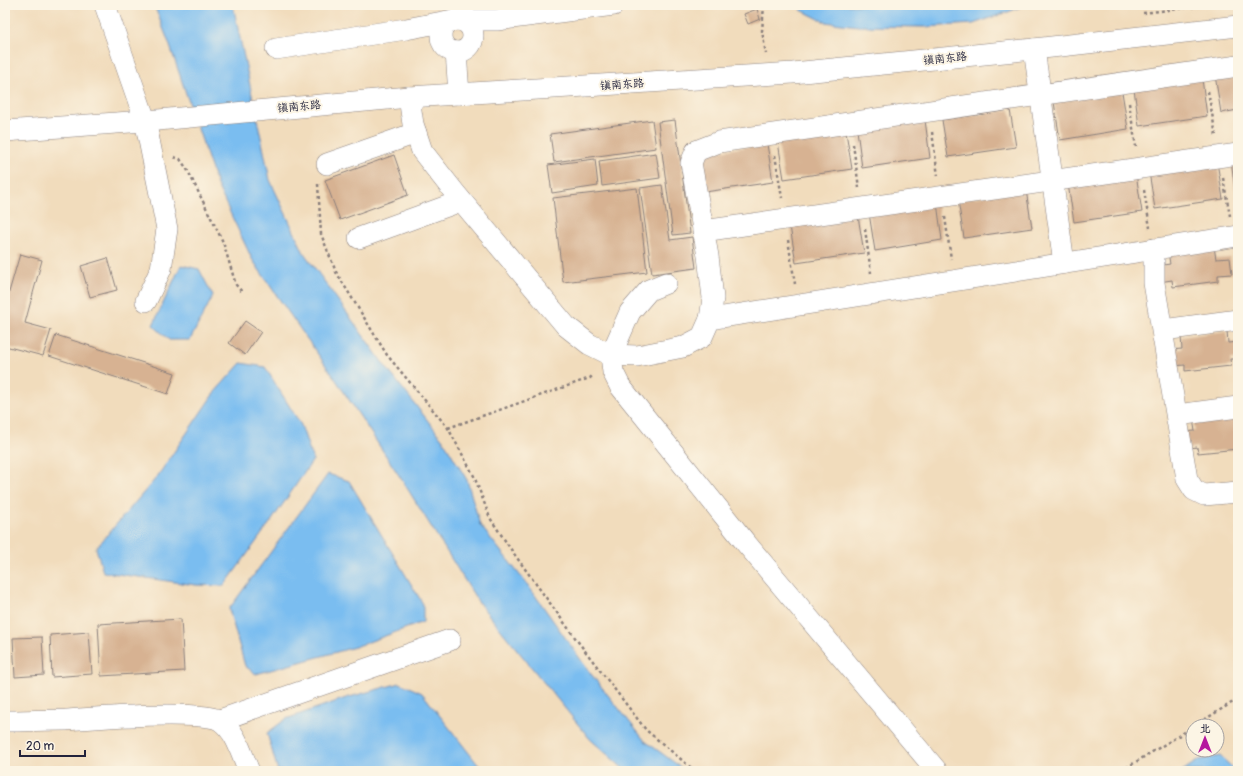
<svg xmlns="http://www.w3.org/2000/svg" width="1243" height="776" font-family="Pangolin,'LXGW WenKai TC',sans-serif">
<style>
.water{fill:#7abdf0;stroke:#4e7096}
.building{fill:#d7b292}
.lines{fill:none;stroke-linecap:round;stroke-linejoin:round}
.minor-casing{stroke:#8a7f7c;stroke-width:22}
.path{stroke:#8a7f7c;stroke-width:2.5;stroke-dasharray:3 3;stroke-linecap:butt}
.minor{stroke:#fff;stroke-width:21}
.labels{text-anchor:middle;stroke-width:4;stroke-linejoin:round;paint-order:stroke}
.street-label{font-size:11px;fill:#22223b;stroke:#fcf5e5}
</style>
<rect width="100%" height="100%" fill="#fcf5e5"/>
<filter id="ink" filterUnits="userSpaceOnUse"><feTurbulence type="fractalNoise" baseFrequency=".025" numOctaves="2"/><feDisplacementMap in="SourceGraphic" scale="8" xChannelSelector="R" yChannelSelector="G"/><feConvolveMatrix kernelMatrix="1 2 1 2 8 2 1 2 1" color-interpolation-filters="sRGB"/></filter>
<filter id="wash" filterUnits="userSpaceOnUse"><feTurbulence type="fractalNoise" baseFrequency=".012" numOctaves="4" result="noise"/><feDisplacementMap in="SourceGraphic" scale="16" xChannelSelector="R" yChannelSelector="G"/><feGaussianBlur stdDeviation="0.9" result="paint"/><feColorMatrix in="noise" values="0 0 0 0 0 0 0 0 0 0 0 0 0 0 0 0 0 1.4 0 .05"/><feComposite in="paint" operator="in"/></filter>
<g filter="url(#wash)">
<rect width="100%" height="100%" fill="#f1dcbc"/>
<g class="water">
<path d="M154,5h79l37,175 34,73 81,113 58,74 24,40 13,45 47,59 64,90 54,67 41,30h-60l-36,-32 -111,-136 -77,-123 -66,-100 -61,-87 -23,-34 -35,-74 -48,-142z"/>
<path d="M798,5h227l-17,7 -35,12 -48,3 -67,-1 -33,-4 -24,-12z"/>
<path d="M181,265l18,4 14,27 -23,44h-21l-16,-15z"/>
<path d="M241,363l24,4 36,58 12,35 -41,60 -48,66 -28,-1 -93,-13 -7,-24 61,-71 57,-84z"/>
<path d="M328,474l21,7 74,123v18l-68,25 -99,27 -11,-8 -16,-57z"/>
<path d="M400,683l22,10 61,78h-205l-11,-38 19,-14 60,-21z"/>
<path d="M1220,756l16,15h-54l17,-11z"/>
</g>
<g id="blocks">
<g class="building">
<path d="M757,9l3,10 -12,5 -4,-10z"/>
<path d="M1238,72v38l-17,3 -6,-38z"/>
<path d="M1202,79l5,37 -68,10 -5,-37z"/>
<path d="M1122,92l6,37 -68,11 -6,-38z"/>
<path d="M1010,110l6,37 -68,10 -6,-37z"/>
<path d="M652,120l4,28 -102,14 -4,-28z"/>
<path d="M675,120l15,113 -17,2 -15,-113z"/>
<path d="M925,120l5,38 -68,10 -5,-38z"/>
<path d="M846,132l6,37 -68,10 -6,-37z"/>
<path d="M767,144l6,38 -68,10 -6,-38z"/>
<path d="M656,153l4,25 -58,8 -3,-25z"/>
<path d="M394,155l14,40 -68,25 -15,-40z"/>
<path d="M595,159l3,27 -46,7 -4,-28z"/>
<path d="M1238,159v38h-2l-5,-37z"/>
<path d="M1217,162l6,37 -68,10 -6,-37z"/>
<path d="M1136,174l6,38 -68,10 -6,-38z"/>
<path d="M662,185l8,55 22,-3 4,31 -44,6 -12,-86z"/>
<path d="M637,188l10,84 -84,10 -10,-84z"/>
<path d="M1026,190l6,38 -68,10 -6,-38z"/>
<path d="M937,203l5,37 -67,11 -6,-38z"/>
<path d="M858,216l6,37 -68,10 -6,-37z"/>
<path d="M1214,247l2,12 14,-1 2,16 -14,1v6l-45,6 -1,-7 -13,2 -2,-16 13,-2 -2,-12z"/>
<path d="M20,254l22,6 -17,63 26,7 -8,26 -38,-10v-40z"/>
<path d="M108,258l9,32 -27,7 -9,-31z"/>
<path d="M245,321l16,11 -16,23 -16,-12z"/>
<path d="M1227,331l1,12 10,-1v17h-8l1,7 -46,5v-6l-14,1 -1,-16 12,-1 -1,-12z"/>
<path d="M56,335l119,38 -7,21 -119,-38z"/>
<path d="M1238,414v35l-40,4 -1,-6 -13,2 -2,-17 13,-1 -2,-12z"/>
<path d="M181,619l3,52 -83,5 -3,-52z"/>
<path d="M89,632l3,42 -40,3 -2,-42z"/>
<path d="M42,637l2,38 -29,2 -2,-39z"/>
</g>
</g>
</g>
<g filter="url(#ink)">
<use href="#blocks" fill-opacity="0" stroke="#8a7f7c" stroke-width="1"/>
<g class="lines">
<defs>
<g id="minor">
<path d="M105,5l40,115 22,109 -6,40 -15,32"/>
<circle cx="457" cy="36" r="16"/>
<path d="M276,49l130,-20 47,-9h44l117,-15"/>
<path d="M1034,49l30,214"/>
<path d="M456,52l3,42"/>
<path d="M409,97l4,27 9,27 33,42 111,133 23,18 22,11 26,1 46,-9 19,-10 8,-18 3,-21 -5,-42 -17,-93 5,-12 23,-9 519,-76"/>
<path d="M5,131l153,-11 251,-23 384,-24 241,-24 204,-23"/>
<path d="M327,164l89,-31"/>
<path d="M703,231l535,-77"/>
<path d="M359,238l102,-37"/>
<path d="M1154,249v34l33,196 7,11 10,5 34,-3"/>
<path d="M666,283l-17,7 -19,22 -19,43 2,17 7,14 125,156 192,229"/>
<path d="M710,319l528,-83"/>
<path d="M1163,330l75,-10"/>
<path d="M1177,415l61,-8"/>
<path d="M220,720l230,-80"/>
<path d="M5,721c20,0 41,-1 61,-1 26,-2 139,-11 155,1 16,12 20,32 28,50"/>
</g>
</defs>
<use href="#minor" class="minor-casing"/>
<g class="path">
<path d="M764,5l-2,26 4,23"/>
<path d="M1143,13l68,-8"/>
<path d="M1208,91l8,45"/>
<path d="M1129,103l7,44"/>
<path d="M932,132l6,44"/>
<path d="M853,144l6,44"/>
<path d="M775,155l7,43"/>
<path d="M174,157l6,2 7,10 36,73 13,43 7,8"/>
<path d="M1223,178l7,38"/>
<path d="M318,184l3,50 15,38 51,83 61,73 26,48 16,42 22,33 67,92 67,87 49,41"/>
<path d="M1144,190l6,38"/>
<path d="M945,217l6,42"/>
<path d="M865,229l6,44"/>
<path d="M788,240l7,44"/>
<path d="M448,428l142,-50 2,-2"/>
<path d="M1194,726l44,-27"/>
<path d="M1121,771l72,-44"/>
</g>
<use href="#minor" class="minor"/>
</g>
</g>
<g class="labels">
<g class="street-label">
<text transform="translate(945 58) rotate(-6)" y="4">镇南东路</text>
<text transform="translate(622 84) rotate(-4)" y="4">镇南东路</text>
<text transform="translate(299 106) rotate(-5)" y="4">镇南东路</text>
</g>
</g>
<rect width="1243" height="776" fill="none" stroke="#fcf5e5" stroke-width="20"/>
<g transform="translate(1205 738)"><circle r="19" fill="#fcf5e5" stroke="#a5a1a1"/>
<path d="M0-3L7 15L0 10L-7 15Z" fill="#b5179e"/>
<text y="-6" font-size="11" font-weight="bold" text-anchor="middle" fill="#22223b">北</text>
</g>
<path d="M20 750v6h65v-6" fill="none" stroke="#22223b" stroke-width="2"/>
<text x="26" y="750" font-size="12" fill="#22223b" stroke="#fcf5e5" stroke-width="3" paint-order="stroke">20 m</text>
</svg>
